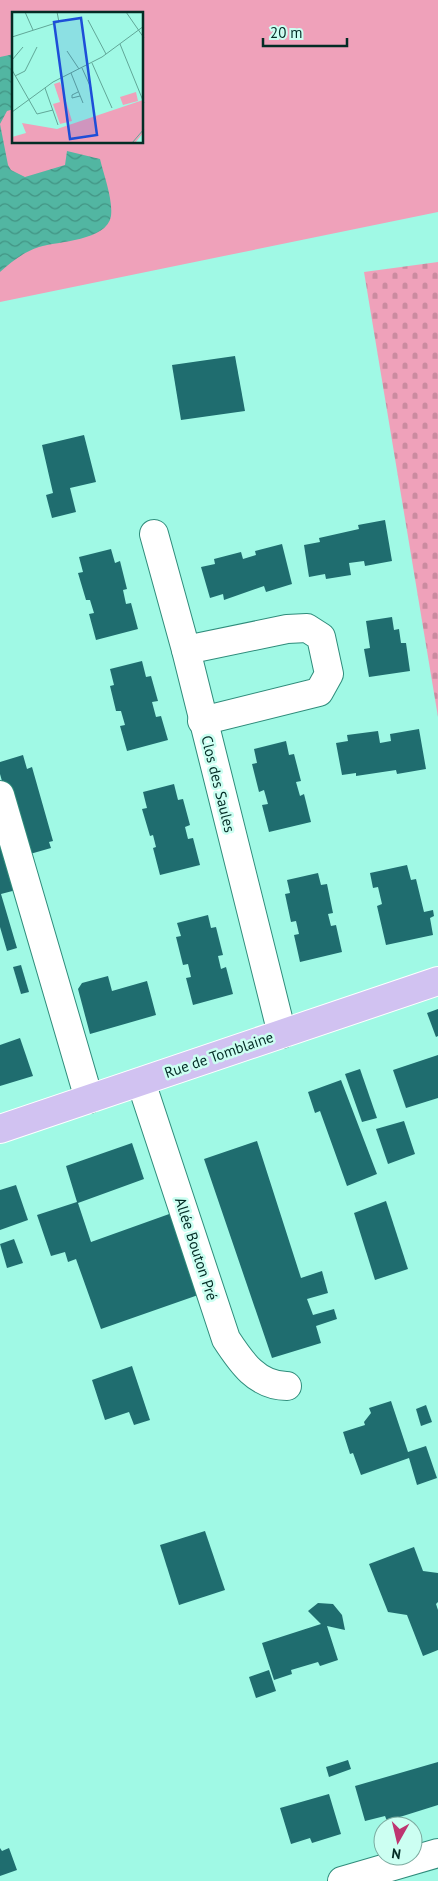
<svg xmlns="http://www.w3.org/2000/svg" width="438" height="1881" font-family="'PT Sans',sans-serif">
<style>
.grass{fill:#efa1ba;fill-rule:evenodd}
.cemetery{fill:url(#cemetery-stones)}
.water{fill:url(#water-waves)}
.building{fill:#1f6d6f}
.lines{fill:none;stroke-linecap:round;stroke-linejoin:round}
.minor-casing{stroke:#2f8c7b;stroke-width:30}
.major-casing{stroke:#fff;stroke-width:30}
.minor{stroke:#fff;stroke-width:28}
.major{stroke:#d1c2f1;stroke-width:28}
.labels{text-anchor:middle;stroke-width:5;stroke-linejoin:round;paint-order:stroke}
.street-label{font-size:15px;fill:#032c25;stroke:#ccfff2}
.inset-road{fill:none;stroke:#61a798;stroke-width:1}
.view{fill:#1d4ed8;fill-opacity:0.15;stroke:#1d4ed8;stroke-width:2.5}
.inset-edge{fill:none;stroke:#032c25;stroke-width:2.5}
</style>
<defs>
<pattern id="cemetery-stones" width="16" height="16" patternUnits="userSpaceOnUse" patternTransform="scale(1.25)"><rect width="16" height="16" fill="#efa1ba"/><path d="M2 7V4a2 2 0 0 1 4 0v3zM10 15v-3a2 2 0 0 1 4 0v3z" fill="#cb8ba0"/></pattern>
<pattern id="water-waves" width="16" height="10" patternUnits="userSpaceOnUse" patternTransform="scale(1.25)"><rect width="16" height="10" fill="#52b6a2"/><path d="M0 5q4-4 8 0t8 0" fill="none" stroke="#429484"/></pattern>
</defs>
<rect width="100%" height="100%" fill="#a0f9e5"/>
<path class="grass" d="M0,0h438v212l-438,90zM14,14h128v128h-128z"/>
<path class="cemetery" d="M438,262v455l-74,-445z"/>
<path class="water" d="M14,54v55l-7,2 -7,13 8,41 3,5 14,7 40,-12 2,-14 33,8c4,17 13,40 11,57 -4,25 -53,25 -72,31 -15,5 -27,14 -39,25v-215z"/>
<g class="building">
<path d="M235,356l10,55 -64,9 -9,-55z"/>
<path d="M84,435l12,47 -26,6 6,24 -24,6 -6,-23 7,-2 -11,-48z"/>
<path d="M385,520l7,41 -27,5 -1,-5 -15,2 2,12 -25,4 -1,-5 -16,3 -5,-32 16,-3 -1,-4 40,-9 -1,-4z"/>
<path d="M282,544l10,40 -26,8 -2,-6 -40,14 -1,-6 -13,4 -9,-31 14,-3 -1,-5 27,-7 2,7 13,-4 -1,-4z"/>
<path d="M111,549l4,14 5,-2 7,28 -4,1 3,14 5,-1 7,26 -42,11 -7,-26 5,-1 -4,-13h-4l-8,-27 5,-1 -4,-15z"/>
<path d="M392,617l2,13 5,-1 2,14h5l4,28 -41,6 -5,-28 6,-1 -4,-27z"/>
<path d="M142,661l4,16 5,-1 7,25 -6,1 4,15 5,-1 7,24 -41,11 -7,-25 5,-1 -4,-14h-5l-6,-25 4,-1 -4,-16z"/>
<path d="M419,729l7,40 -29,5 -1,-4 -40,6v-3l-14,2 -6,-32 12,-2 -1,-6 31,-4 2,12 11,-2 -1,-7z"/>
<path d="M286,741l3,14 5,-1 7,27 -5,1 4,14 4,-2 7,28 -42,10 -7,-27 6,-1 -4,-14 -5,2 -7,-28 5,-1 -3,-14z"/>
<path d="M23,755l4,14 5,-2 21,74 -4,1 2,6 -28,8 -23,-82v-12z"/>
<path d="M174,784l4,16 5,-1 7,26 -5,2 3,12 5,-1 7,27 -40,10 -7,-27 3,-1 -3,-12 -3,1 -8,-27 5,-1 -4,-16z"/>
<path d="M0,824l20,65 -19,5 16,54 -10,3 -7,-24z"/>
<path d="M407,865l4,15 5,-1 8,33 9,-2 1,6 -4,2 3,17 -47,10 -9,-39 5,-2 -4,-17 -5,1 -3,-15z"/>
<path d="M318,873l3,12 6,-1 6,29 -5,1 3,12 5,-1 6,27 -42,10 -6,-27 5,-1 -3,-13 -5,1 -6,-28 5,-1 -3,-13z"/>
<path d="M208,915l3,13 5,-1 7,28 -5,1 3,13 5,-2 7,27 -40,11 -7,-27 5,-1 -3,-13 -5,1 -7,-28 5,-1 -4,-13z"/>
<path d="M21,965l8,27 -8,2 -8,-27z"/>
<path d="M108,976l4,15 35,-10 9,34 -66,19 -12,-45 4,-6z"/>
<path d="M438,1009v27l-2,1 -9,-24z"/>
<path d="M20,1038l13,38 -33,10v-41z"/>
<path d="M438,1055v43l-32,10 -13,-38z"/>
<path d="M360,1069l17,49 -15,4 -17,-48z"/>
<path d="M341,1080l36,94 -30,12 -27,-75 -5,2 -7,-21z"/>
<path d="M404,1121l11,33 -27,10 -12,-35z"/>
<path d="M257,1141l44,137 21,-7 6,22 -21,6 6,16 21,-6 3,10 -21,7 5,17 -49,15 -68,-199z"/>
<path d="M132,1143l12,36 -66,24 13,39 81,-29 29,81 -100,35 -25,-70 -8,3 -3,-10 -14,4 -14,-41 40,-13 -11,-36z"/>
<path d="M16,1185l12,35 -28,10v-40z"/>
<path d="M386,1201l22,68 -33,11 -21,-67z"/>
<path d="M14,1239l9,24 -16,5 -7,-24z"/>
<path d="M132,1366l18,54 -16,5 -5,-13 -24,8 -13,-40z"/>
<path d="M391,1401l17,51 18,-6 11,32 -20,7 -8,-27 -48,17 -8,-22 -3,1 -7,-22 22,-7 -1,-3 7,-9 -2,-5z"/>
<path d="M426,1405l6,17 -11,4 -5,-17z"/>
<path d="M205,1531l20,59 -46,15 -19,-60z"/>
<path d="M414,1547l9,24 15,2v29l-2,2 2,6v40l-15,6 -16,-41 -19,-3 -19,-48z"/>
<path d="M318,1603l15,1 9,11 3,15 -18,-4 11,34 -18,6 -2,-4 -27,8 1,4 -18,6 -12,-37 59,-19 -13,-13z"/>
<path d="M269,1670l7,21 -20,7 -7,-21z"/>
<path d="M348,1760l3,9 -22,8 -3,-10z"/>
<path d="M438,1762v43l-51,16 -2,-5 -20,5 -10,-35z"/>
<path d="M329,1794l12,40 -29,9 -2,-5 -19,6 -11,-36z"/>
<path d="M0,1848l2,3 7,-3 8,22 -17,6z"/>
</g>
<g class="lines">
<defs>
<g id="minor">
<path d="M154,534l32,116 96,384"/>
<path d="M186,650l101,-21 20,-1 14,9 8,37 -10,18 -117,29"/>
<path d="M0,795l89,304"/>
<path d="M141,1082l85,257c15,23 31,47 61,47"/>
<path d="M342,1881l96,-28"/>
</g>
<path id="major" d="M0,1129l438,-148"/>
</defs>
<use href="#minor" class="minor-casing"/>
<use href="#major" class="major-casing"/>
<use href="#minor" class="minor"/>
<use href="#major" class="major"/>
</g>
<g class="labels">
<g class="street-label">
<text transform="translate(218 784) rotate(76)" y="5">Clos des Saules</text>
<text transform="translate(219 1055) rotate(-19)" y="5">Rue de Tomblaine</text>
<text transform="translate(196 1249) rotate(72)" y="5">Allée Bouton Pré</text>
</g>
</g>
<g transform="translate(12 12)">
<rect width="131" height="131" fill="#a0f9e5"/>
<path d="M124,80l2,9 -15,4 -3,-8zM131,88v33l-8,10h-123v-6l14,-4 -4,-10 35,6z" fill="#efa1ba"/>
<path d="M48,70l12,39 -12,3 -7,-20 7,-2 -6,-18z" fill="#efa1ba"/>
<path class="inset-road" d="M13,0l8,18M114,0l18,26M76,8l18,34M0,25l47,-15 -2,-10M108,32l24,59M55,39l12,18M0,48l11,-13M80,51l20,45M70,56l9,20M0,58l25,44 16,-4M59,61l12,30M3,64l10,-5 12,-24M33,76l13,37M66,80l-6,3v3l8,-2M0,100l41,-30 49,-25 42,-31M120,131l12,-14"/>
<path class="view" d="M69,6l16,117 -27,4 -16,-117z"/>
<rect width="131" height="131" class="inset-edge"/>
</g>
<g transform="translate(398 1841) rotate(188)"><circle r="24" fill="#ccfff2" stroke="#7caba0"/>
<path d="M0-4L9 19L0 12L-9 19Z" fill="#be3571"/>
<text y="-8" font-size="14" font-weight="bold" text-anchor="middle" fill="#032c25">N</text>
</g>
<path d="M263 38v8h84v-8" fill="none" stroke="#032c25" stroke-width="2.5"/>
<text x="270" y="38" font-size="15" fill="#032c25" stroke="#ccfff2" stroke-width="4" paint-order="stroke">20 m</text>
</svg>
